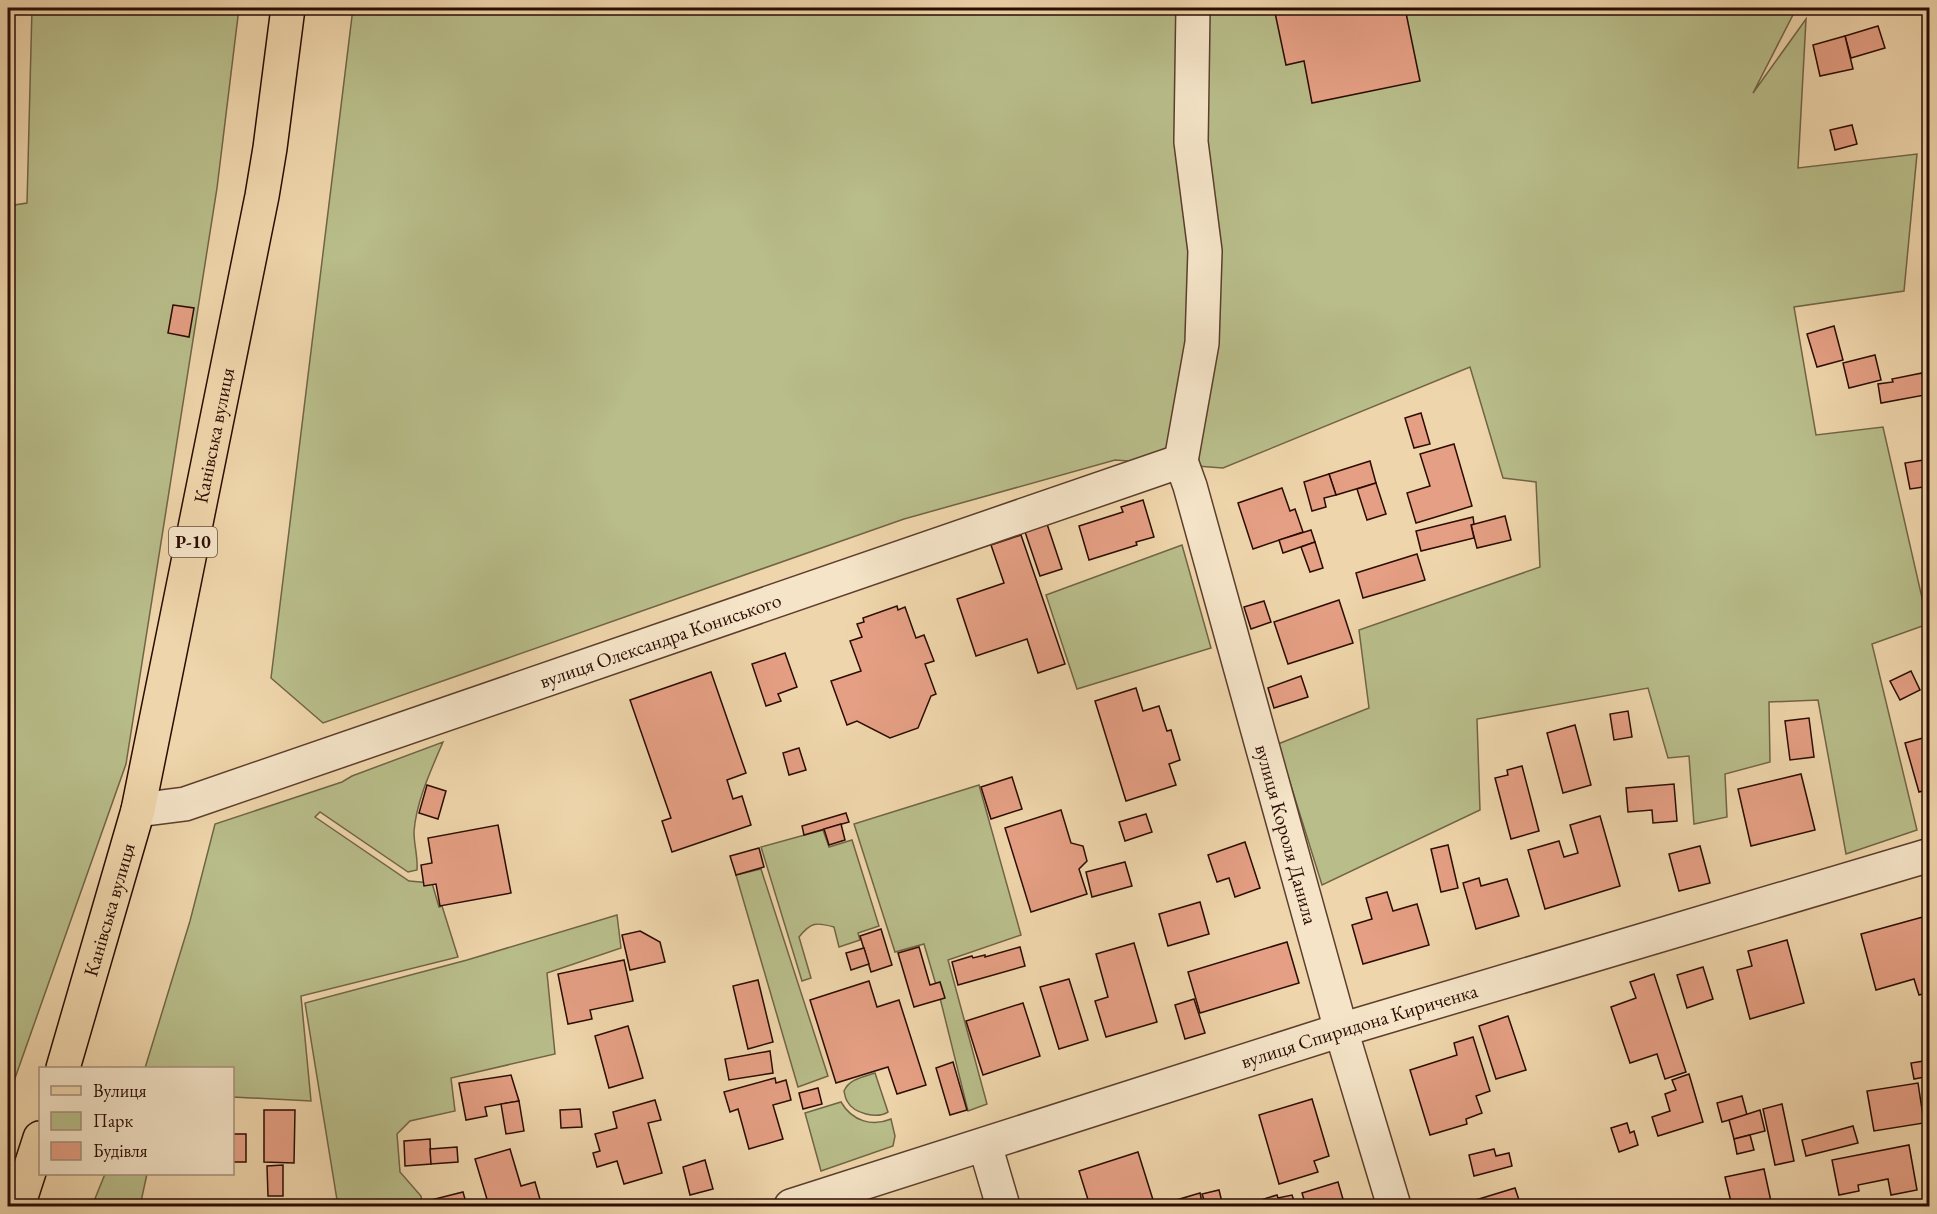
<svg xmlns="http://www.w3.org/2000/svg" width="1937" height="1214" font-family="'EB Garamond',serif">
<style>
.green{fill:#b8bd8a;stroke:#716446;stroke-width:1.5}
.building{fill:#e59f84;stroke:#2a0c02;stroke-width:1.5}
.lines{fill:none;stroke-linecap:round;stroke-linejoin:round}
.minor-casing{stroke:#5b3e2c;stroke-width:36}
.major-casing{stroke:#2a0c02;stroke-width:36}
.minor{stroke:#f5e4c8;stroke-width:33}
.major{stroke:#efd5ab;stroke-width:33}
.labels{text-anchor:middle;stroke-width:4.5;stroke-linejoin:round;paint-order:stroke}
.shield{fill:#f5e4c8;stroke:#674d3d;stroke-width:1.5}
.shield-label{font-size:18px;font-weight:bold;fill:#2a0c02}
.street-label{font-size:20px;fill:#2a0c02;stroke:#f5e4c8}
</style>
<rect width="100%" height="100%" fill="#efd5ab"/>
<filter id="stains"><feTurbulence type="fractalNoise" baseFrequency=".00333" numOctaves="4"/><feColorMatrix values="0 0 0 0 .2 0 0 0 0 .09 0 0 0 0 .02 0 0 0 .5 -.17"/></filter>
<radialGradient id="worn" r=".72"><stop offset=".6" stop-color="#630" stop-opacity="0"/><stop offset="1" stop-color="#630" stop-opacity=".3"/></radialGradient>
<g class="green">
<path d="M32,8h207l-22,180 -91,576 -118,334v-892l19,-3z"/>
<path d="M353,8h1448l-5,1 -43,84 53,-74 -8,149 119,-14 -13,137 -110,16 22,128 67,-8 45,197 -56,20 45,186 -71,24 -28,-154 -49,2 1,60 -45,12 2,43 -33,7 -5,-68 -21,2 -20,-70 -171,31 3,91 -158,75 -44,-141 91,-36 -10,-78 181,-63 -4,-85 -33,-4 -33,-111 -247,101 -108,-8 -211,59 -581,204 -52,-45z"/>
<path d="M1182,545l29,103 -134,41 -31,-94z"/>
<path d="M443,742c-12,28 -27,60 -29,90 0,13 4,25 3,38l-9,2 -88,-60 -5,5 94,64 23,2 7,24 3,-1 16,51 -157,39 10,105 -78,-4 -1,-29h-87l45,-147 25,-97 127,-42 10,-6z"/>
<path d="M979,785l42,150 -73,25 39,144 -19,7 -27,-109 -17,-58 -29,8 -41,-128z"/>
<path d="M823,830l6,17 23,-7 27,86 -21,7 2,7 -21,7 -5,-20c-18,-5 -23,-5 -35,10l12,41 -9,3 -41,-134z"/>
<path d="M761,869l67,207 -30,11 -62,-212z"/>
<path d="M617,915l4,33 -74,25 8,81 -104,24 4,33 -45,10 -13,13 3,38 21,24 2,10h-85l-33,-203 162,-43z"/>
<path d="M875,1073l13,39c-11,7 -34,2 -41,-11 -2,-3 -2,-6 -3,-10 5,-12 19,-14 31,-18z"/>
<path d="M841,1102c11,19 31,25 50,17l4,17 -2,10 -72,25 -16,-58z"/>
<path d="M105,1174h42l-7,32h-48z"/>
</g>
<g class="building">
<path d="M1274,8h131l15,73 -108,22 -8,-42 -18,4z"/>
<path d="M1878,26l7,22 -34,10 -6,-22z"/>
<path d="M1845,36l8,33 -33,7 -7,-31z"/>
<path d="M1852,125l5,19 -22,6 -5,-20z"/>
<path d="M173,305l21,3 -5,29 -21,-4z"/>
<path d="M1834,326l9,34 -26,7 -10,-33z"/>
<path d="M1875,355l6,25 -32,8 -6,-25z"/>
<path d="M1922,373l3,22 -44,8 -3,-19 15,-2 -1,-3z"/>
<path d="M1421,413l9,31 -16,4 -9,-30z"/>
<path d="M1454,444l18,62 -56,17 -9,-30 23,-7 -10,-32z"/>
<path d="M1930,459v27l-20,3 -5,-26z"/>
<path d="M1370,461l6,22 -40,12 -7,-21z"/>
<path d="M1329,474l7,21 -12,3 2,9 -14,4 -8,-29z"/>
<path d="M1376,483l10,31 -19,6 -10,-31z"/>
<path d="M1282,488l8,23 5,-2 8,23 -50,17 -15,-46z"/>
<path d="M1143,500l11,37 -18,5 1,3 -48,15 -10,-34 44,-14 -2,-5z"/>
<path d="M1505,516l6,24 -34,8 -6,-23z"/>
<path d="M1473,517l1,7 -3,1 3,13 -53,13 -5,-20z"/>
<path d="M1046,521l16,48 -22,7 -16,-47z"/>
<path d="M1311,530l4,12 -32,11 -4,-13z"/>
<path d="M1021,535l44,129 -27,9 -11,-34 -51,17 -19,-57 47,-16 -13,-38z"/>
<path d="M1315,542l8,26 -13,4 -9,-25z"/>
<path d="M1417,554l8,26 -62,18 -7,-25z"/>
<path d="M1339,600l14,43 -65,21 -14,-42z"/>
<path d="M1264,601l7,21 -20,7 -7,-22z"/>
<path d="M897,606l1,4 7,-3 11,31 8,-3 10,26 -9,3 11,30 -5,2 -13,32 -28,10 -33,-17 -10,4 -16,-44 30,-10 -11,-30 12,-4 -5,-13 7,-2 -1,-4z"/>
<path d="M785,653l12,34 -19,7 3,7 -15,5 -14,-42z"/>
<path d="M1911,671l9,19 -20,10 -10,-19z"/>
<path d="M711,672l35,101 -19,7 6,19 9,-3 9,29 -79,27 -10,-31 9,-3 -41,-118z"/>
<path d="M1301,676l7,21 -34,11 -6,-20z"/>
<path d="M1136,688l7,23 16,-5 8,25 4,-1 9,30 -11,4 7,21 -50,16 -31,-100z"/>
<path d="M1628,711l4,26 -18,3 -4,-26z"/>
<path d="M1809,718l5,39 -24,3 -5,-39z"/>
<path d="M1575,725l16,60 -28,8 -16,-60z"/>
<path d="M1930,736v53l-11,3 -14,-49z"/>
<path d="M799,748l7,22 -17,5 -6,-22z"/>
<path d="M1522,766l17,65 -28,8 -16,-61 13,-3 -1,-5z"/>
<path d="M1801,774l14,56 -64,16 -13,-57z"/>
<path d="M1012,777l10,32 -31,10 -10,-32z"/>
<path d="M1674,784l3,37 -24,2 -1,-13 -24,2 -2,-24z"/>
<path d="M427,785l19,6 -8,28 -19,-6z"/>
<path d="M1061,810l10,33 12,3 4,15 -8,8 8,25 -56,18 -26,-84z"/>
<path d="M846,813l3,9 -45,13 -2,-9z"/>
<path d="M1146,814l6,18 -27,9 -6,-19z"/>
<path d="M1600,816l20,70 -75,23 -17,-59 31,-9 5,16 14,-4 -8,-28z"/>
<path d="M841,824l4,16 -16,5 -5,-16z"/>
<path d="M498,825l13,68 -71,13 -4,-22 -12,2 -3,-21 11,-2 -4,-25z"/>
<path d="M1245,842l15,46 -25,9 -6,-19 -12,4 -9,-27z"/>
<path d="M1448,845l10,43 -17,4 -10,-43z"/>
<path d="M1700,846l10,37 -31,8 -10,-37z"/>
<path d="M759,848l5,19 -28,8 -6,-19z"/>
<path d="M1125,862l7,24 -40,11 -6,-25z"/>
<path d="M1479,878l2,8 26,-7 12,37 -43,13 -13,-46z"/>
<path d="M1387,892l6,19 24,-7 12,41 -66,19 -11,-39 20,-6 -6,-21z"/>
<path d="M1200,902l9,32 -41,12 -9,-32z"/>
<path d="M1930,915v77l-11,3 -5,-16 -38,11 -15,-56z"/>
<path d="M881,929l11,36 -21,7 -11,-36z"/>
<path d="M640,931l20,11 5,20 -35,8 -8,-35z"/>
<path d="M1787,940l17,63 -54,16 -13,-49 15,-4 -4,-15z"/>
<path d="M1287,942l12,41 -99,30 -12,-41z"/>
<path d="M1134,943l23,79 -51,15 -11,-36 13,-4 -12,-43z"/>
<path d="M919,947l11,38 10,-3 5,16 -31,9 -16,-54z"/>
<path d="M1020,947l5,19 -67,19 -6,-23 20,-6 1,2 12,-3v2z"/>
<path d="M864,948l5,16 -18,6 -5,-17z"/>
<path d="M624,960l9,41 -43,9 2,9 -24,5 -10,-50z"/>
<path d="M1703,967l10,32 -26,9 -10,-33z"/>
<path d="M1654,974l32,98 -21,7 -8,-25 -27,9 -19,-56 25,-9 -6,-16z"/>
<path d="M1069,979l19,61 -29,9 -19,-62z"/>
<path d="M758,980l15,62 -25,7 -15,-63z"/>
<path d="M869,981l8,26 22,-7 27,85 -29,9 -9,-27 -52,16 -26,-83z"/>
<path d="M1194,999l11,34 -20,6 -10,-34z"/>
<path d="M1023,1003l17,53 -57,19 -17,-54z"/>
<path d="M1508,1016l18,54 -30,9 -17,-53z"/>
<path d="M628,1026l15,52 -34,10 -14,-52z"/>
<path d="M1473,1037l17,54 -14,5 6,17 -16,6 1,5 -37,11 -20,-65 47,-15 -3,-12z"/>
<path d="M770,1051l3,22 -44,7 -4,-21z"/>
<path d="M1930,1060v16l-16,3 -3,-16z"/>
<path d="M953,1062l14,48 -17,5 -14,-47z"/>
<path d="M1689,1074l14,48 -45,14 -6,-19 18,-6 -5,-17 11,-4 -4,-10z"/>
<path d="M511,1075l8,26 -34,6 2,9 -21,4 -7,-37z"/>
<path d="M775,1078l1,5 10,-3 5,20 -18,5 10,34 -34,10 -11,-40 -8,3 -6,-20z"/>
<path d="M1918,1083l6,40 -50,8 -7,-40z"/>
<path d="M818,1088l4,16 -19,5 -4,-16z"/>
<path d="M1742,1096l5,19 -25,7 -5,-19z"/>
<path d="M1312,1099l17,57 -15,5 4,11 -39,12 -20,-69z"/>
<path d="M655,1100l6,20 -13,3 14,50 -38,11 -7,-23 -20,6 -4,-14 7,-2 -5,-17 22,-6 -4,-16z"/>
<path d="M519,1101l5,30 -18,3 -5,-30z"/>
<path d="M1782,1104l12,57 -19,4 -12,-56z"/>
<path d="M580,1109l2,18 -21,1 -1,-18z"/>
<path d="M264,1110h31l-1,53 -30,-1z"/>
<path d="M1760,1110l5,21 -31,8 -5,-19z"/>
<path d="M1627,1123l3,10 4,-2 4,14 -19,7 -8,-24z"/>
<path d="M1853,1126l5,17 -52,13 -4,-16z"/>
<rect x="232" y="1134" width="14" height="28"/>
<path d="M1750,1135l4,15 -17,4 -3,-15z"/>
<path d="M430,1139l1,25 -26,2 -1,-25z"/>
<path d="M1909,1145l8,45 -26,5 -3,-16 -30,6 1,6 -20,4 -7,-35z"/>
<path d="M457,1147l1,15 -27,2 -1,-15z"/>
<path d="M510,1149l11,37 14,-4 7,24h-53l-14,-47z"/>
<path d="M1494,1149l2,7 13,-3 3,13 -38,10 -5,-21z"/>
<path d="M1138,1152l16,51 -13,3h-51l-11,-35z"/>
<path d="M705,1160l8,29 -23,6 -7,-28z"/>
<path d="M283,1165v31h-15l-1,-30z"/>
<path d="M1764,1169l8,37h-40l-7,-29z"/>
<path d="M1338,1182l7,24h-39l-4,-13z"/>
<path d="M1515,1188l6,18h-65z"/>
<path d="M1219,1190l4,16h-17l-4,-12z"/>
<path d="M463,1192l4,14h-34l-2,-6z"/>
<path d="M1200,1193l3,13h-47z"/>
<path d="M1277,1195l1,3 14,-3 4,11h-55z"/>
<path d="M261,1200l39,1v5h-39z"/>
</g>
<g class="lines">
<defs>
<g id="minor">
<path id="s1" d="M1181,461l9,25 151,544 53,176"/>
<path d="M1181,461l21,-118 3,-92 -14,-109 2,-134"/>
<path id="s2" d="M138,810l47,-6 996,-343"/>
<path d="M985,1145l18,61"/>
<path id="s3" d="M791,1206l550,-176 589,-175"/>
</g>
<g id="major">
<path id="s4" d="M63,1068l75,-258 124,-614 8,-48 18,-140"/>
<path d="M18,1206l22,-68"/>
</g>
</defs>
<use href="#minor" class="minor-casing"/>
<use href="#major" class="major-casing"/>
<use href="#minor" class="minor"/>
<use href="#major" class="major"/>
</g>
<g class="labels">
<rect class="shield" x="169" y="527" width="48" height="30" rx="4.5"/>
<g class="shield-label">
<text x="193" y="548">Р-10</text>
</g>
<g class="street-label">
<text dy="7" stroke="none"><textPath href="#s4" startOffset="651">Канівська вулиця</textPath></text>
<text dy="7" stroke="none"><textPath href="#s2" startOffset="550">вулиця Олександра Кониського</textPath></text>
<text dy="7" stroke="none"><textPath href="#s1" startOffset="388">вулиця Короля Данила</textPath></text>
<text dy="7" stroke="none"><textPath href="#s4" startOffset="165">Канівська вулиця</textPath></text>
<text dy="7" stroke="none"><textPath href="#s3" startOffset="596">вулиця Спиридона Кириченка</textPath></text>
</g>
</g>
<rect width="1937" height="1214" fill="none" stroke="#efd5ab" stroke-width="30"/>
<rect x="9" y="9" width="1919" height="1196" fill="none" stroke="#2a0c02" stroke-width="3"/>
<rect x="15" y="15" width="1907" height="1184" fill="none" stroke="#2a0c02" stroke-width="1.5"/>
<rect x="39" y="1067" width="195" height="108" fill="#f5e4c8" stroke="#a48e79" stroke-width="1.5"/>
<rect x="51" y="1086" width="30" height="9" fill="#efd5ab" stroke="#a48e79" stroke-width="1.5"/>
<text x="93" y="1097" font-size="18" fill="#2a0c02">Вулиця</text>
<rect x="51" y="1112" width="30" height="18" fill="#b8bd8a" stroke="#a48e79" stroke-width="1.5"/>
<text x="93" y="1127" font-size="18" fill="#2a0c02">Парк</text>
<rect x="51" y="1142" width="30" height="18" fill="#e59f84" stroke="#a48e79" stroke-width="1.5"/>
<text x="93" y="1157" font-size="18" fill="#2a0c02">Будівля</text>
<rect width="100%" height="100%" filter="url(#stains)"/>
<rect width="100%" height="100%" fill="url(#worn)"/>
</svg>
